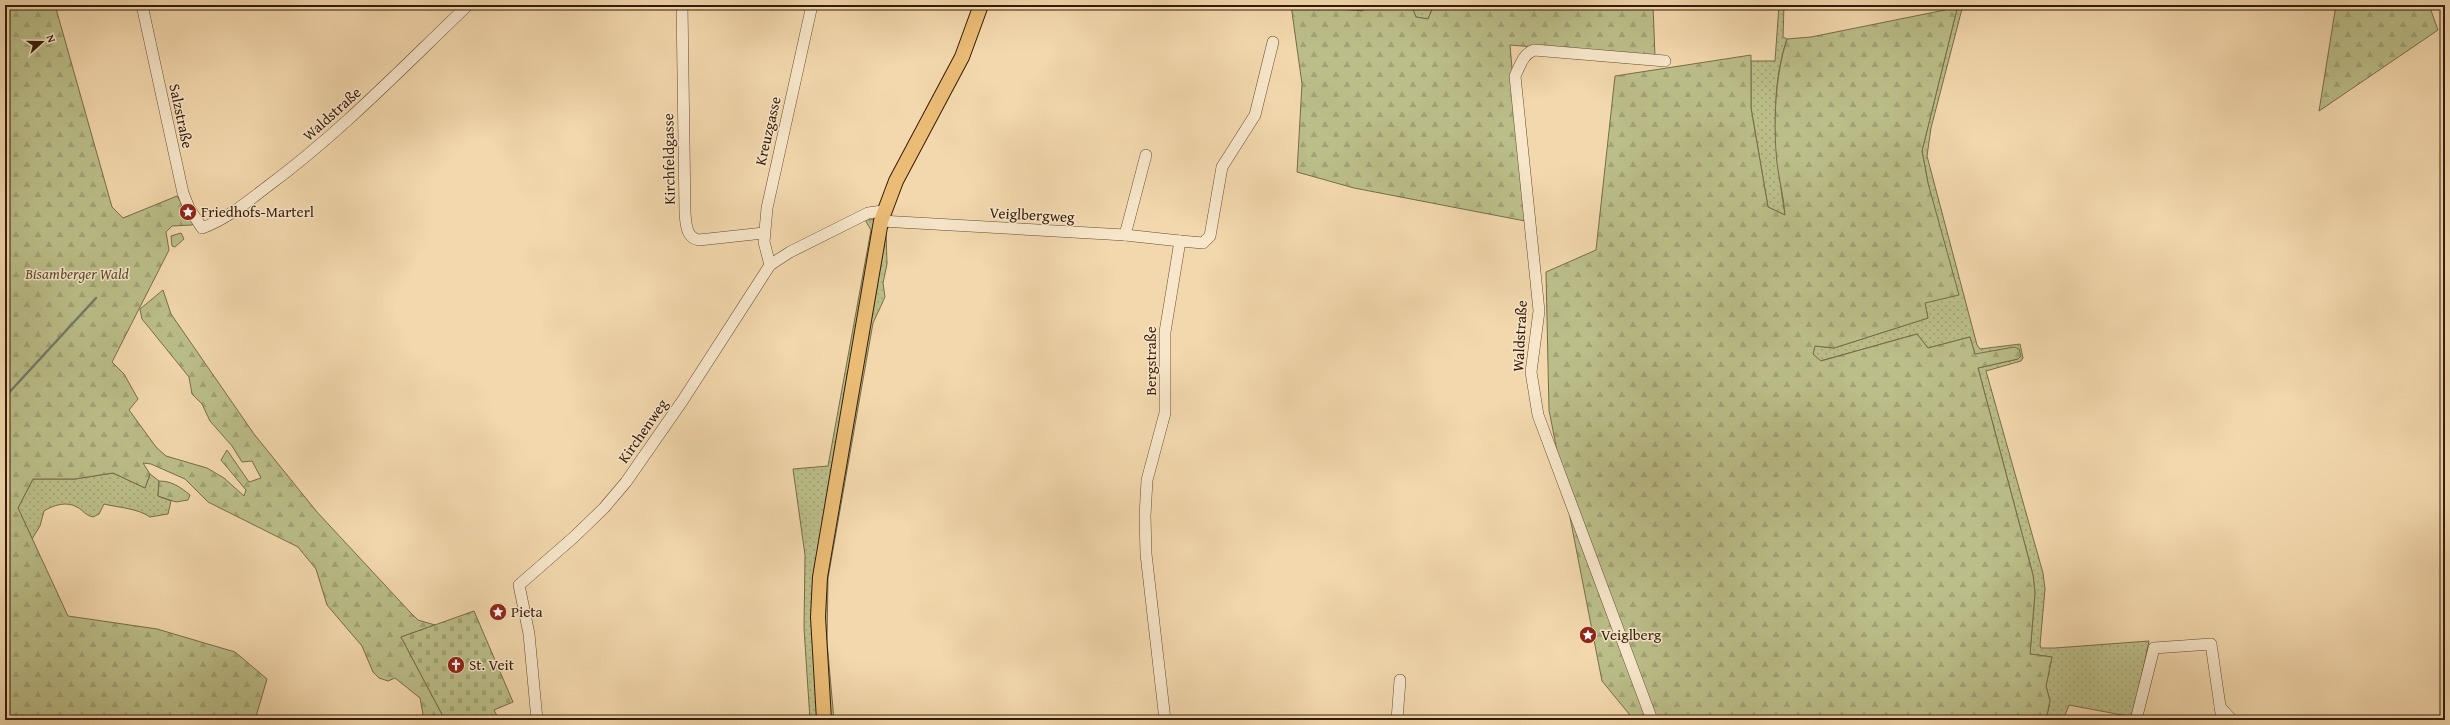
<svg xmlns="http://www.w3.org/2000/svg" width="2450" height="725" font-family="'Gentium Book Plus',serif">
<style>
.grass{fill:url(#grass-dots);stroke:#786c48}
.forest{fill:url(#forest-firs);stroke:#786c48}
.cemetery{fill:url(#cemetery-stones);stroke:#786c48}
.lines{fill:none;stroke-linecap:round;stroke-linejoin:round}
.stream{stroke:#727a68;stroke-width:2.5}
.minor-casing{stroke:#644a30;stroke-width:12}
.major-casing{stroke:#351b07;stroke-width:16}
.minor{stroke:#f7e6ca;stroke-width:11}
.major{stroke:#eabc76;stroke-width:14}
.labels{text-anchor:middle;stroke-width:3;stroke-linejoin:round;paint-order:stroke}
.street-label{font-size:15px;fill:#351b07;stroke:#f7e6ca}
.poi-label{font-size:15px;fill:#351b07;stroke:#f7e6ca;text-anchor:start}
.park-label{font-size:15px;font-style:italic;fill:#5d4c2e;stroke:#f7e6ca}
</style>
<defs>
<pattern id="grass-dots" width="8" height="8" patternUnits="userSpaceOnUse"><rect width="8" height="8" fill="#bbbe89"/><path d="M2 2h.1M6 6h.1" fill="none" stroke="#a1a375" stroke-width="1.8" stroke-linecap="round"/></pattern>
<pattern id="forest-firs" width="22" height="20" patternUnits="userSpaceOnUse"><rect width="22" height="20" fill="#bbbe89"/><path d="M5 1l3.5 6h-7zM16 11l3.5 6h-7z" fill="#a1a375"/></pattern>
<pattern id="cemetery-stones" width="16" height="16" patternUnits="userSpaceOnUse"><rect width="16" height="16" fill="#bbbe89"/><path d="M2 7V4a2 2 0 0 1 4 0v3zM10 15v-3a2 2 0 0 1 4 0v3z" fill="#a1a375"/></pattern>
</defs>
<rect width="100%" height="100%" fill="#f3d8ad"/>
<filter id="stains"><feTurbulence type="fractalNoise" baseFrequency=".005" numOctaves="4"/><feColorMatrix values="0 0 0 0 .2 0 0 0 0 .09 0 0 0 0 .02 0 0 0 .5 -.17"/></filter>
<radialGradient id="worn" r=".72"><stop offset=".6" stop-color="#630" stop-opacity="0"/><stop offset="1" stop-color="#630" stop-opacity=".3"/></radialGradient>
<g class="grass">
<path d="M1315,5h55l-8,6z"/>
<path d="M1411,5h23l-6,14 -12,-2z"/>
<path d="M1779,5h5l-1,32 4,2c-19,56 -11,118 -2,176l-17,-8 -17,-99v-47h24z"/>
<path d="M1958,5h5l-32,123 -4,28 50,189 3,4 40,-5 3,14 -2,3 -35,10 57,202 2,16 -5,56 1,3h14l94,-7 -16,76 -64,-12 -6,15h-17l4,-19 -4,-15 6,-29 -22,-3 5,-61 -2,-18 -55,-207 40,-9 -43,-4 -5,-18 -42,11 -11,-14 -97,27 -7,-7 1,-8 20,2 94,-30 -3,-15 3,-120 -6,-32z"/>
<path d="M891,219l-1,7 -4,4 1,34 -4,19 2,14 -12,26 -45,255 -1,64 7,78h-24l-6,-92 1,-73 -12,-86 35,-3 43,-236 -6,-10z"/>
<path d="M113,473l32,15 5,-14 9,7 -1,15 13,5 -3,13 -18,3c-13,-9 -30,-9 -46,-13l-5,10 -6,3c-8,-2 -9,-6 -16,-10 -10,-6 -24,-2 -33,4l-4,15 -8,13 -14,-31 15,-29h42z"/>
</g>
<g class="forest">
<path d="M5,5h50l57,202 11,11 54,-22 17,27 -2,2 -20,1 -6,6 3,18 -57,112 12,12 14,25 -9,11 27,37 10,9 41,12 17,10 20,18 2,-6 -25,-30 6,-10 22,32 12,-4 -9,-17 -10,1 -10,-16 -22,-25 -8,-17 -10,-10 -3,-17 -47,-58 -2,-10 23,-19 8,24 83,120 63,78 92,99 9,9 17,5 -34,12 44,83h-26l4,-6 -3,-16 -25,-20 -7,3 -9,-3 -6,-6 -11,-26 -35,-41 -11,-36 -18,-22 -90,-45 -23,-23 -34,-15 -8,-1 7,11 -5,14 -32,-15 -38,6h-42l-15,29 50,108 89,13 78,23 32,27 -12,41h-250z"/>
<path d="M1291,5l71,6 8,-6h41l5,12 12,2 6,-14h219l2,52 -145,-12 15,176 -171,-33 -57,-16 5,-88z"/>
<path d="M1947,5h11l-36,146 6,32 31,112 -34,8 3,15 -94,30 -19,-2 -2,8 8,7 96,-27 11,14 42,-11 5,17 39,-7 5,2 2,7 -3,3 -40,9 55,207 2,18 -5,61 22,3 -6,29 4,15 -4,19h-412l-32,-39 -53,-271 -3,-138 50,-22 19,-174 136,-21v53l17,99 17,8c-1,-17 -6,-35 -8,-52 -4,-39 -2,-87 10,-124l24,-2 134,-27z"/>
<path d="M2336,5h93l9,25 -119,81z"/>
<path d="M181,233l3,6 -9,8 -3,-1 -1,-10z"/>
<path d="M159,481c13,0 21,6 31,14l-2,5 -12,2 -18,-6z"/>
</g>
<path class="cemetery" d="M474,611l39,91 -19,8 5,10h-54l-44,-83z"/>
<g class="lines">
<path class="stream" d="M5,397l91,-99"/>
<defs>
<g id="minor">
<path d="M142,5l41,188 6,15 13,20c25,-9 45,-26 66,-42 73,-54 135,-119 200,-181"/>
<path d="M682,5l3,208c1,11 1,25 14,27l65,-7"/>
<path d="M881,221l244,14 55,6"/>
<path d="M1125,235l21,-80"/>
<path d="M770,265l-6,-23 3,-34 45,-203"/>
<path d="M2220,707l12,13"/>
<path d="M537,720l-8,-86 -10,-49 55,-48 30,-29 22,-26 57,-82 87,-135 20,-13 78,-39 15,-2"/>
<path d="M1165,720l-19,-166 -1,-38 2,-36 18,-67v-81l15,-91 23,2 7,-7 12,-69 33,-52 18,-73"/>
<path d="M1397,720l3,-40"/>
<path d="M1652,720l-114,-305 -7,-43 8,-61 -24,-235c5,-10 8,-22 19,-26l131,11"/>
<path d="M2136,720l18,-72 57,-4 11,76"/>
</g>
<path id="major" d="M824,720l-6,-103 2,-40 61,-356 15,-40 66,-124 19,-52"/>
</defs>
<use href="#minor" class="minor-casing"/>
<use href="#major" class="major-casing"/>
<use href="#minor" class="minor"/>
<use href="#major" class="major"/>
</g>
<defs>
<symbol id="sight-disc" viewBox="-11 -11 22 22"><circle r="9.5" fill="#8f2418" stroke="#f7e6ca"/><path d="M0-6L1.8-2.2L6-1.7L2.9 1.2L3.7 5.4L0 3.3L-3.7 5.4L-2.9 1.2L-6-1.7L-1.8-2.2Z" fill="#fff"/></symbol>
<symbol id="church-disc" viewBox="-11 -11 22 22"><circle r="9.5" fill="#8f2418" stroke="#f7e6ca"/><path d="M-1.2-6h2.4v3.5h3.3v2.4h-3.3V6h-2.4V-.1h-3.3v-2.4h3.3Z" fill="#fff"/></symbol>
</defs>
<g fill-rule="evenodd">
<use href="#sight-disc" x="178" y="202" width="20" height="20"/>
<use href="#sight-disc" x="488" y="602" width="20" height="20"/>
<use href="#sight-disc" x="1578" y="625" width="20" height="20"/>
<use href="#church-disc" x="446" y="655" width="20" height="20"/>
</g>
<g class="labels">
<g class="street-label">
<text transform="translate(332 114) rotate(-42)" y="5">Waldstraße</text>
<text transform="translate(181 116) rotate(78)" y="5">Salzstraße</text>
<text transform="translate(768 131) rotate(-77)" y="5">Kreuzgasse</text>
<text transform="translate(669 159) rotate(-91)" y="5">Kirchfeldgasse</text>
<text transform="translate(1032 215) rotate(3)" y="5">Veiglbergweg</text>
<text transform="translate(1520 336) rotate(-87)" y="5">Waldstraße</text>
<text transform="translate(1151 361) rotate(-90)" y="5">Bergstraße</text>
<text transform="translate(643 431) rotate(-55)" y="5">Kirchenweg</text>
</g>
<g class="poi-label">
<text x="201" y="217">Friedhofs-Marterl</text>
<text x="511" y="617">Pieta</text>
<text x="1601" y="640">Veiglberg</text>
<text x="469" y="670">St. Veit</text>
</g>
<g class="park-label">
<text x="77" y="279">Bisamberger Wald</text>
</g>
</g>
<rect width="2450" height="725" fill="none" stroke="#f3d8ad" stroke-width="20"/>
<rect x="6" y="6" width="2438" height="713" fill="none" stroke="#351b07" stroke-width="2"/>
<rect x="10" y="10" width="2430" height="705" fill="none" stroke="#351b07"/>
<g transform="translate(42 42) rotate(69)" stroke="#f7e6ca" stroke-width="3" paint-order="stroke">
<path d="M0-3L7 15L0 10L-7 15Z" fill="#351b07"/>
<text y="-6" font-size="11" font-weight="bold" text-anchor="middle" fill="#351b07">N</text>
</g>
<rect width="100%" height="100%" filter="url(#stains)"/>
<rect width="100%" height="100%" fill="url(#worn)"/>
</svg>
